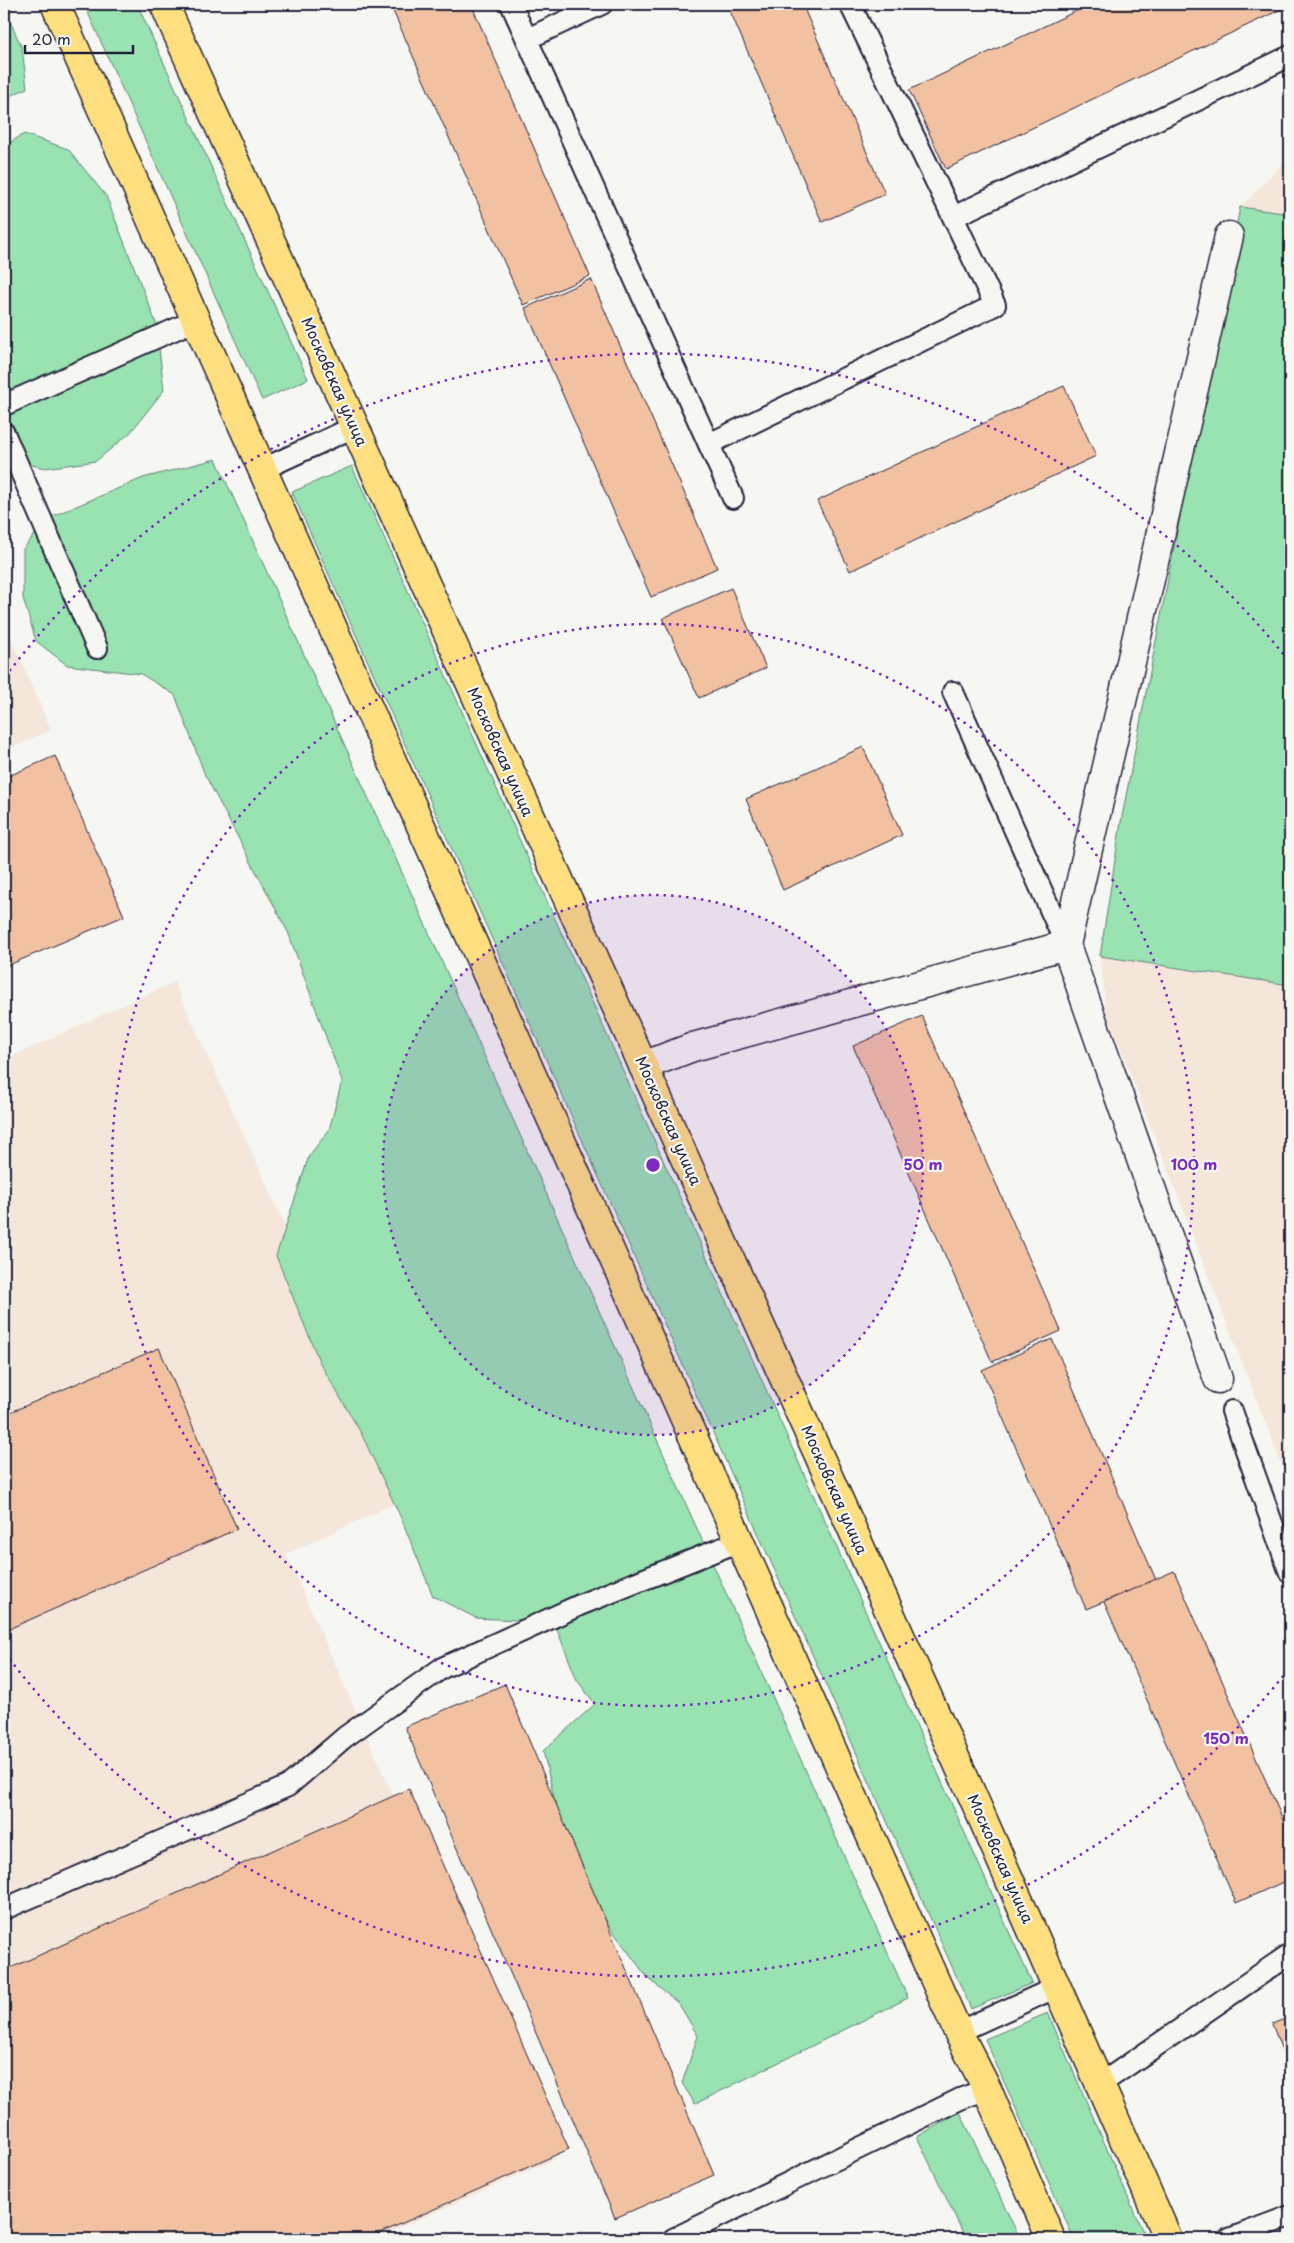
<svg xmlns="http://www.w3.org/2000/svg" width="1294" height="2243" font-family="'Playpen Sans',sans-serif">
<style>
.built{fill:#f5e6da}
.green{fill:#99e2b1;stroke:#5e8276}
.building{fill:#f2c1a2;stroke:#22223b}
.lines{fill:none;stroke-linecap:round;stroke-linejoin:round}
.service-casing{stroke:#22223b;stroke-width:24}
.minor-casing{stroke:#22223b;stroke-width:31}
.primary-casing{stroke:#22223b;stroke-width:31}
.service{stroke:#f6f6f2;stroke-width:20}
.minor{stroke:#f6f6f2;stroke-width:28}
.primary{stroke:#fddf80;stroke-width:28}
.ring{fill:none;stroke:#7b2cbf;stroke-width:2.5;stroke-dasharray:2.5 5}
.labels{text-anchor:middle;stroke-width:4.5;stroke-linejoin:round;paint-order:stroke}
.street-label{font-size:15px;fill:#22223b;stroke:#f6f6f2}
.centre{fill:#7b2cbf;stroke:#f6f6f2;stroke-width:2.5}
.ring-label{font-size:15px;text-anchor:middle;font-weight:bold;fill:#7b2cbf;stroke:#f6f6f2;stroke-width:4.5;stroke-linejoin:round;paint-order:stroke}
</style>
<rect width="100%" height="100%" fill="#f6f6f2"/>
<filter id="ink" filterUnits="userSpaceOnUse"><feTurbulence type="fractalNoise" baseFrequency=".02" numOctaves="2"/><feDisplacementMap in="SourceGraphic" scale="10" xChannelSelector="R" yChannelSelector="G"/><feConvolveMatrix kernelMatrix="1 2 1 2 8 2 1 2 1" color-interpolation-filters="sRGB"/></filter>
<g filter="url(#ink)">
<g class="built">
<path d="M1290,156v1330l-184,-475 -6,-55 21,-134 119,-615z"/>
<path d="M4,622l47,108 -47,21z"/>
<path d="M174,982l235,515 -123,57 269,605 -181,80h-370v-1179z"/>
</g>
<g class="green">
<path d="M84,4h53l171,375 -46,21z"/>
<path d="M4,8l18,40 5,40 -23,11z"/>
<path d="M24,134l44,15 38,47 50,127 8,67 -34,43 -34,28 -51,7 -41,-9v-313z"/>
<path d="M1240,207l50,7v771l-190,-29 21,-134z"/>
<path d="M216,459l692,1539 -213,106 -13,-21 16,-47 -19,-32 -32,-27 -39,-52 -51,-115 -14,-59 52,-47 -18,-24 -21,-53 -15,-11 -25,4 -40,-2 -43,-22 -32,-78 -40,-85 -41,-70 -44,-107 33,-100 20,-26 13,-49 -54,-149 -83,-157 -30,-80 -34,-21 -74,-9 -31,-24 -13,-43v-49l25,-31 95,-40z"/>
<path d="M352,466l680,1517 -61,26 -679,-1517z"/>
<path d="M1048,2013l98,226h-72l-89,-200z"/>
<path d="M960,2112l60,127h-54l-49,-102z"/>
</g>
<g class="building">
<path d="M390,4h81l119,272 -67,29z"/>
<path d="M746,4h56l83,190 -63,28 -92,-211z"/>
<path d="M1091,4l199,1 -344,164 -37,-79z"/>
<path d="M591,279l126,289 -66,29 -126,-289z"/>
<path d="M1064,386l32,70 -246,115 -33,-70z"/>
<path d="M731,588l35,80 -67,30 -36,-80z"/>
<path d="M863,747l39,88 -119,55 -37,-91z"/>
<path d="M55,756l69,160 -120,51v-189z"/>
<path d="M922,1016l139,315 -69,31 -139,-316z"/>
<path d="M1052,1339l104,241 -70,29 -104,-239z"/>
<path d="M159,1348l78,181 -233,102v-216z"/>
<path d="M1174,1571l116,265v43l-54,24 -132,-301z"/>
<path d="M505,1684l209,491 -99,43 -210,-491z"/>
<path d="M409,1789l160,360 -202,90h-363v-268z"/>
<path d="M1290,2017v54l-18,-47z"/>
</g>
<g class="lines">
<defs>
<g id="service">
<path d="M511,4l222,494"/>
<path d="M850,4l103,213 337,-161"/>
<path d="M527,39l75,-35"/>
<path d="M4,405l192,-85"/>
<path d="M4,433l93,215"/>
<path d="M709,444l286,-139 -42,-88"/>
<path d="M261,470l93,-43"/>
<path d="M953,692l113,253"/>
<path d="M1232,1411l58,162"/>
<path d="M4,1909l284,-123 57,-49 97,-69 140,-64 158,-63"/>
<path d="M958,2032l99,-45"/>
<path d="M1099,2085l191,-131"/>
<path d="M673,2239l287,-140 27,-10"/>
<path d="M1229,2239l61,-23"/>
</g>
<g id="minor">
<path d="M1066,945l163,-709"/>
<path d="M643,1066l50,-19 373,-102 152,434"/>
</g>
<g id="primary">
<path d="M55,4l903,2028 29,57 64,150"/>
<path d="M164,4l809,1793 195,442"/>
</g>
</defs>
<use href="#service" class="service-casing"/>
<use href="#minor" class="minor-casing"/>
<use href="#primary" class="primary-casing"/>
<use href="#service" class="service"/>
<use href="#minor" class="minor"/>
<use href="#primary" class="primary"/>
</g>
</g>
<circle cx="653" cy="1165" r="270" fill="#7b2cbf" fill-opacity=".12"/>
<g class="ring">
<circle cx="653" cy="1165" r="270"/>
<circle cx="653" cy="1165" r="541"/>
<path d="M1288 1670A811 811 0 0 1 5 1653M5 677A811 811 0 0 1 1288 660"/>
</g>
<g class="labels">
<g class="street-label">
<text transform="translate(334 382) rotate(66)" y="5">Московская улица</text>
<text transform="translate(500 752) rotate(66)" y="5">Московская улица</text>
<text transform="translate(668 1121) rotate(66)" y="5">Московская улица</text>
<text transform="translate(834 1490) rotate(66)" y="5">Московская улица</text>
<text transform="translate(1000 1859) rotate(66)" y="5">Московская улица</text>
</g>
</g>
<circle cx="653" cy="1165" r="8" class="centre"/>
<g class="ring-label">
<text x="923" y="1170">50 m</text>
<text x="1194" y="1170">100 m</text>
<text x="1226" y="1744">150 m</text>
</g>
<rect width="1294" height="2243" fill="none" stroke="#f6f6f2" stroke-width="20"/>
<rect x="10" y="10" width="1274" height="2223" fill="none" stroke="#22223b" stroke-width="2" filter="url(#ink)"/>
<path d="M25 45v8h108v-8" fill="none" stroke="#22223b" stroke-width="2.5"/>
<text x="32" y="45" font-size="15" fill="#22223b" stroke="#f6f6f2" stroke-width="4" paint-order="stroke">20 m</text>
</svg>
